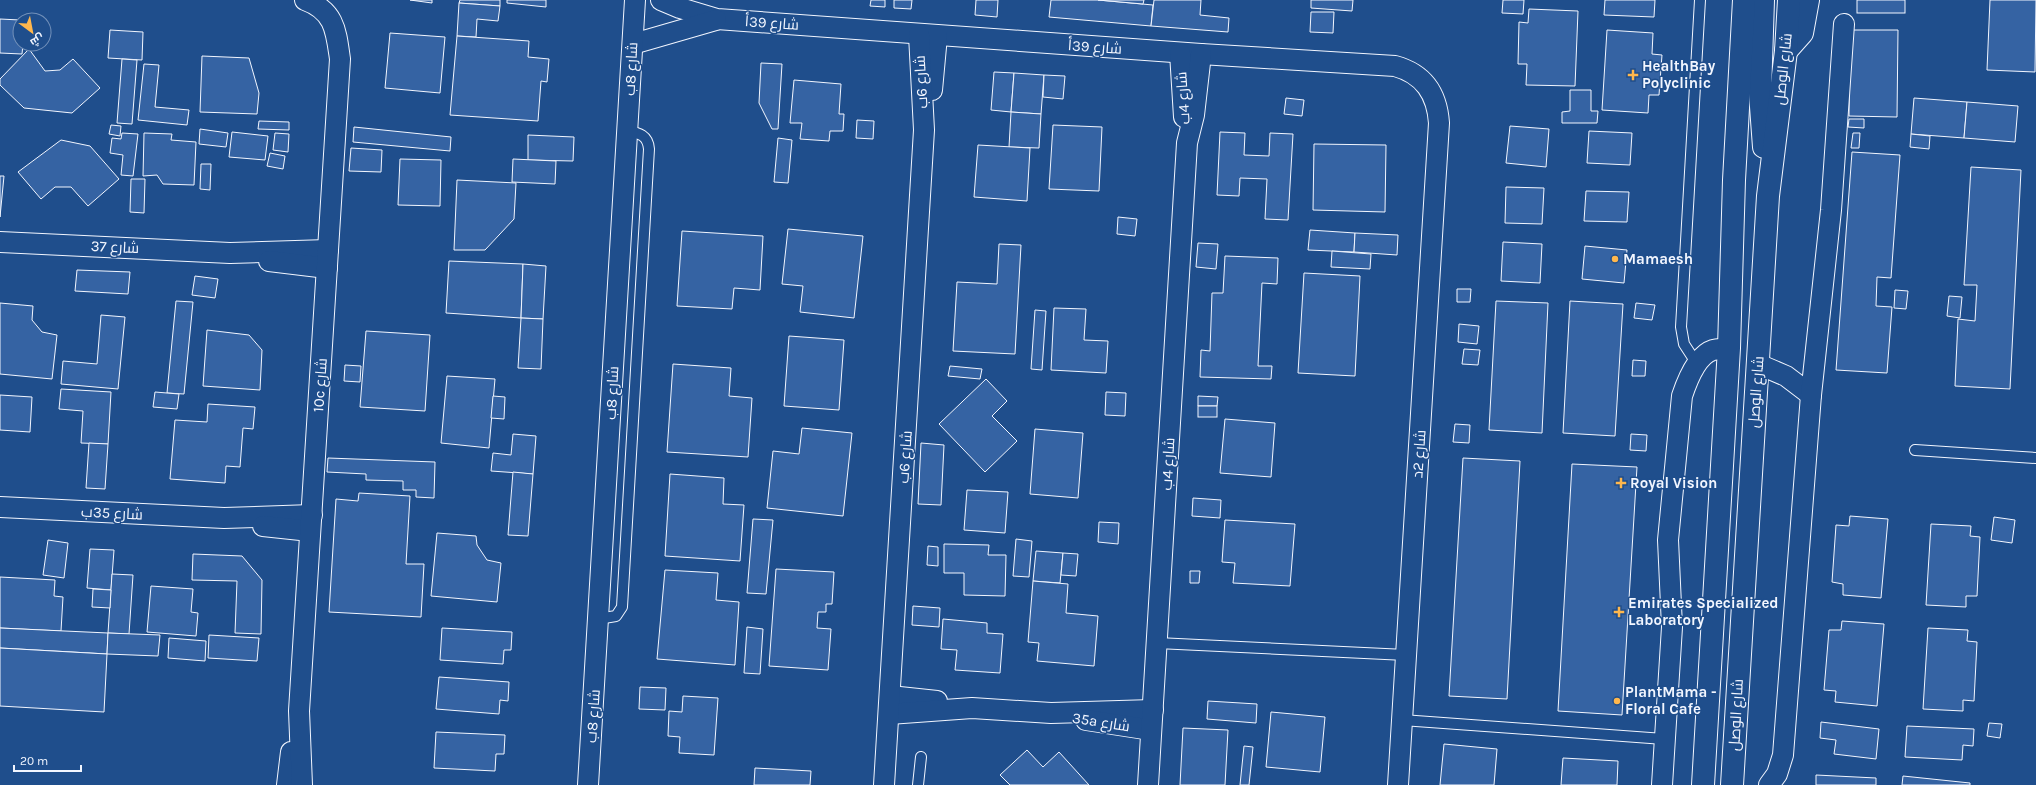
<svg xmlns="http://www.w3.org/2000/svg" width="2036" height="785" font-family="Karla,Cairo,sans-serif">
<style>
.building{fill:#3563a3;stroke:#f2f6ff}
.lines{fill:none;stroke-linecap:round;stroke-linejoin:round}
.service-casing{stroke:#f2f6ff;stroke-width:12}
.minor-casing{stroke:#f2f6ff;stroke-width:22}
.primary-casing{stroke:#f2f6ff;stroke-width:24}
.service{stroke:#1f4e8c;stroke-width:10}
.minor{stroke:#1f4e8c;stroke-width:20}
.primary{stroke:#1f4e8c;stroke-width:22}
.poi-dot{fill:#ffb74d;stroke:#1f4e8c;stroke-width:1.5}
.labels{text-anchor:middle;stroke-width:3;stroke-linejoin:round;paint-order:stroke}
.street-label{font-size:15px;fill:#f2f6ff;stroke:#1f4e8c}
.poi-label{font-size:15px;font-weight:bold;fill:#f2f6ff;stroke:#1f4e8c;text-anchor:start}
</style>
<rect width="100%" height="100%" fill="#1f4e8c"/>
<g class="building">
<path d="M410,0h22v3z"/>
<path d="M460,0h40v6l-41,-3z"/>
<path d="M507,0h39v7l-39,-4z"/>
<path d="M871,0h14v7l-15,-1z"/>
<path d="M894,0h18l-1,9 -17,-1z"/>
<path d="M976,0h22l-1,17 -22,-2z"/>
<path d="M1051,0h47l55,5 -2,21 -102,-9z"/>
<path d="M1098,0h46l-1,4z"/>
<path d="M1154,0h47l-1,15 29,3 -1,14 -77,-6z"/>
<path d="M1311,0h42l-1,11 -41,-3z"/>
<path d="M1503,0h21l-1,14 -21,-1z"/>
<path d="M1605,0h50l-1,17 -50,-2z"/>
<rect x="1857" y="0" width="48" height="13"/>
<path d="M1990,0h46l-1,72 -48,-2z"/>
<path d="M459,3l41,3 -2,15 -21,-2 -1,18 -19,-1z"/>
<path d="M1529,9l49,2 -3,75 -49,-1 1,-21h-9l1,-42 9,1z"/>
<path d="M1311,12h23l-1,21 -23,-1z"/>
<path d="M0,19l20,1v24h3l-1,10 -22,-1z"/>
<path d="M110,30l33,2 -1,28 -34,-2z"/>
<path d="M1607,30l46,3 -1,21 10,1 -3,40h-10l-1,18 -46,-3z"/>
<path d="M1850,30h48l-1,87 -48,-1z"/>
<path d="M390,33l55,4 -5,56 -55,-5z"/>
<path d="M457,36l72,5 -1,16 21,2 -2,23 -6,-1 -3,40 -88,-6z"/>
<path d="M29,49l16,22 15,-1 13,-11 27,29 -28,25 -48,-5 -24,-23v-6z"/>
<path d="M202,56l47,2 10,35 -2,21 -57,-2z"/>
<path d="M122,59l15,1 -5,64 -15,-1z"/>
<path d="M761,63l21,1 -4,65h-6l-13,-26z"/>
<path d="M144,64l15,1 -4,42 34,3 -2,15 -49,-5z"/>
<path d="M994,72l20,1 -3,39 -20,-2z"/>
<path d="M1014,73l30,2 -3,39 -30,-2z"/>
<path d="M1044,75l21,1 -2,23 -20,-2z"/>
<path d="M794,80l47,4 -2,30h5l-1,17h-13l-1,10 -29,-2 2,-16h-12z"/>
<path d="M1570,90h21v21h7l-1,12h-35v-11l8,-1z"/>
<path d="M1286,98l18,2 -2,16 -18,-2z"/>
<path d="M1914,98l53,4 -3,36 -53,-4z"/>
<path d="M1967,102l51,4 -3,36 -51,-4z"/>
<path d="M1011,112l30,2 -2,34 -30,-1z"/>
<path d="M1849,119h15v9l-16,-1z"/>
<path d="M857,120l17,1 -1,18 -17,-1z"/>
<path d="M259,121l30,1v8l-31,-1z"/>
<path d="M111,125l10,1 -1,10 -11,-2z"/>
<path d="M1053,125l49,2 -3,64 -50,-2z"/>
<path d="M1510,126l39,3 -3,38 -40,-4z"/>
<path d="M354,127l97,10 -1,14 -97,-9z"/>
<path d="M200,129l28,4 -2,14 -27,-3z"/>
<path d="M1589,131l43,2 -2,32 -43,-2z"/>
<path d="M232,132l36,4 -3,24 -36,-3z"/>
<path d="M1220,132l25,1 -1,22 25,1 1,-23 23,1 -5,86 -23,-1 2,-40 -27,-1 -1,18 -22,-1z"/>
<path d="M122,133l16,1 -5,42 -12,-1 2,-20 -13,-2 2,-15 9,1z"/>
<path d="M144,133l28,1 -1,6 25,2 -2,43 -31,-1 -6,-9 -14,1z"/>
<path d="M275,133l14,1 -1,18 -15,-2z"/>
<path d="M1853,133h7l-1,15h-8z"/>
<path d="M1911,134l19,2 -1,13 -19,-2z"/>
<path d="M528,135l46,2 -1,24 -45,-1z"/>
<path d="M778,138l14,2 -4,43 -14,-1z"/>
<path d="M61,140l29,6 29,33 -31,27 -17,-19h-16l-14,12 -23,-27z"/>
<path d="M1314,144l72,1 -1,67 -72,-2z"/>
<path d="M978,145l52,3 -3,53 -53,-4z"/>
<path d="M351,148l31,2 -1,22 -32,-1z"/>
<path d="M1852,152l48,3 -9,123 -14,-1 -1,29 16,1 -5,66 -51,-3z"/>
<path d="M270,153l15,3 -2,13 -16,-3z"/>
<path d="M400,159l41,1 -1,46 -42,-1z"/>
<path d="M513,159l43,2 -1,23 -43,-2z"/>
<path d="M201,164h10l-1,26 -10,-1z"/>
<path d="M1971,167l50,3 -11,219 -55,-3 3,-67 17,2 2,-36h-13z"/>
<path d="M0,176h4l-4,41z"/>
<path d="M131,179h14l-1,34 -14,-1z"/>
<path d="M457,180l59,3 -2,36 -29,31h-31z"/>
<path d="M1506,187l38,1 -2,36 -37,-1z"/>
<path d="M1586,191l43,1 -2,30 -43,-1z"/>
<path d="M1118,217l19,2 -2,17 -18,-2z"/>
<path d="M788,229l75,7 -9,82 -54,-6 3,-26 -21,-2z"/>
<path d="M1310,230l45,3 -1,19 -46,-2z"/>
<path d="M682,231l81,5 -3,54 -26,-2 -2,21 -55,-3z"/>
<path d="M1355,233l43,2 -1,20 -43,-3z"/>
<path d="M1503,242l39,2 -2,39 -39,-2z"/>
<path d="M1198,243l20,1 -2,25 -20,-2z"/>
<path d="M999,244l22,1 -6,109 -62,-3 4,-69 40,2z"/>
<path d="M1585,246l42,4 -3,33 -42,-4z"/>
<path d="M1332,251l39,3 -1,15 -39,-2z"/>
<path d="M1225,256l53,2 -1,26 -15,-1 -4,83h14l-1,13 -71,-2 1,-27 9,1 2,-58h11z"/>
<path d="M449,261l74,3 -2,54 -75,-5z"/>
<path d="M523,264l23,2 -3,53 -22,-1z"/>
<path d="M77,270l53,2 -2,22 -53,-3z"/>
<path d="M1304,273l56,3 -5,100 -57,-3z"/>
<path d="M195,276l23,3 -3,19 -23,-3z"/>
<path d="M1457,289h14l-1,13h-13z"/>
<path d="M1895,290l13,1 -2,18 -12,-1z"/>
<path d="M1949,296l13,1 -2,21 -13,-2z"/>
<path d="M176,301l17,1 -9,92 -17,-1z"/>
<path d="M1496,301l52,2 -6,130 -53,-3z"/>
<path d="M1570,301l53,3 -8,132 -52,-3z"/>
<path d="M0,303l33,3 -1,14 10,12 15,3 -5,44 -52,-5z"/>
<path d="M1636,303l19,2 -3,15 -18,-2z"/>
<path d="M1054,308l32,1 -2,31 24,1 -2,32 -55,-3z"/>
<path d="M1035,310l11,1 -4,59 -11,-1z"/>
<path d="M101,315l24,2 -7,72 -57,-5 2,-23 34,3z"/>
<path d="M521,318l22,1 -2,50 -23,-1z"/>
<path d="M1459,324l20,2 -2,18 -19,-2z"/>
<path d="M207,330l42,5 13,15 -2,40 -57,-4z"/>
<path d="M366,331l64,4 -5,76 -65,-4z"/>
<path d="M789,336l55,4 -5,70 -55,-4z"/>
<path d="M1464,349l16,1 -2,15 -16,-1z"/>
<path d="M1633,360l13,1 -1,15h-13z"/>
<path d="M673,364l58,4 -2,28 23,2 -4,59 -81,-5z"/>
<path d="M345,365l16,1 -1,16 -16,-1z"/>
<path d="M950,366l32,3 -2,10 -32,-3z"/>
<path d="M447,376l48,3 -6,69 -48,-5z"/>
<path d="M986,379l21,22 -15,15 25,25 -32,31 -46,-48z"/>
<path d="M61,389l50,3 -3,52 -27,-1 2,-32 -24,-2z"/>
<path d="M155,392l24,2 -2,15 -24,-2z"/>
<path d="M1106,392l20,1 -1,23 -20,-1z"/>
<path d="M0,395l32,2 -2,35 -30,-2z"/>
<path d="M493,396l12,1 -1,22 -13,-1z"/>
<path d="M1198,396l20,1 -1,9h-19z"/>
<path d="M208,404l47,3 -2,22 -10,-1 -3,39 -14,-1 -1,17 -55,-4 5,-59 32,2z"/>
<rect x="1198" y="406" width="19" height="11"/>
<path d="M1225,419l50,4 -4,54 -51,-4z"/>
<path d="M1455,424l15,1 -1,18 -16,-1z"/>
<path d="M802,428l50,5 -9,83 -76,-8 6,-57 26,3z"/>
<path d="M1035,429l48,4 -5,65 -48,-4z"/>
<path d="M513,434l23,2 -3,38 -42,-3 2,-18 18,2z"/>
<path d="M1631,434l16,1 -1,16 -16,-1z"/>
<path d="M89,443l19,1 -3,45 -19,-1z"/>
<path d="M921,443l23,2 -3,60 -23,-1z"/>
<path d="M328,458l107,4 -1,36 -18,-1v-7h-13v-9l-37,-1v-6l-39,-2z"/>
<path d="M1463,458l57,3 -13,238 -58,-3z"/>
<path d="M1572,464l65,3 -15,248 -64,-4z"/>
<path d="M513,472l20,2 -5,62 -20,-1z"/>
<path d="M670,474l54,4 -1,26 21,1 -4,56 -75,-5z"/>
<path d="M967,490l41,2 -3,41 -41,-3z"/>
<path d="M359,493l51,3 -4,68h18l-3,53 -92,-5 7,-113 22,2z"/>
<path d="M1193,498l28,2 -1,18 -28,-2z"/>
<path d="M1850,516l38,3 -7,79 -38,-3v-11l-11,-2 4,-57 13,1z"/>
<path d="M1994,517l21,3 -3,23 -21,-3z"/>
<path d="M753,519l20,1 -7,74 -19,-1z"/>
<path d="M1225,520l70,4 -5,62 -57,-3 2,-20 -13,-1z"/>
<path d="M1099,522l20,1 -1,21 -20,-2z"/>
<path d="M1931,524l40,2 -1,10 10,1 -3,59h-11v11l-40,-2z"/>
<path d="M437,533l39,3 1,9 10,15 14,3 -4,39 -66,-6z"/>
<path d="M1016,539l16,2 -3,36 -16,-1z"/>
<path d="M48,540l20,3 -4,35 -21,-3z"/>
<path d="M944,544l45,1 -1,10h18l-1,41 -41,-1v-22h-20z"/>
<path d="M928,546l10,1v19l-11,-1z"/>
<path d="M90,549l24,1 -3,40 -24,-2z"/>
<path d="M1036,551l27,2 -3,30 -27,-2z"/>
<path d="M1063,553l15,1 -2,22 -15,-1z"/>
<path d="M193,554l49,2 20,24 -1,54 -26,-1 2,-52 -45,-1z"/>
<path d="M776,569l58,3 -2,32h-6v8h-8l-1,16 14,1 -3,41 -59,-4z"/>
<path d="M665,570l53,3 -2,27 23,2 -4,63 -78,-6z"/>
<path d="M1190,571h10l-1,12h-9z"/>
<path d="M112,574l21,1 -4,59 -21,-1z"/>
<path d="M0,577l55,3 -1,16 9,1 -2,34 -61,-3z"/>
<path d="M1033,581l35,3 -2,29 32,3 -4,50 -57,-5 2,-18 -11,-1z"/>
<path d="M151,586l42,3 -2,23 7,1 -2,23 -49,-4z"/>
<path d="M93,589l18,1 -1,18 -18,-1z"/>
<path d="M913,606l27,2 -1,19 -27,-2z"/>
<path d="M943,619l44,4v10l16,1 -3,39 -45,-3 2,-20 -16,-1z"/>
<path d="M1842,621l42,3 -7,82 -42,-4 1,-11 -12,-1 5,-60h12z"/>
<path d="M747,627l16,2 -3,45 -16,-1z"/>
<path d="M0,628l108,5 -1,21 -107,-6z"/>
<path d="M442,628l70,4 -1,18h-7l-1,14 -63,-4z"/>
<path d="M1928,628l40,2 -1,11 10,1 -3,59 -11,-1v11l-40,-2z"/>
<path d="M108,633l52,2 -2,21 -51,-2z"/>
<path d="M209,635l50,3 -2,23 -49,-3z"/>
<path d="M169,638l37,3 -1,20 -37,-3z"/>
<path d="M0,648l107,6 -3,58 -104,-6z"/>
<path d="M439,677l70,5 -1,19 -8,-1 -1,14 -63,-5z"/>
<path d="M640,687l26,1 -1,22 -26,-1z"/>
<path d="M683,696l35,2 -4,57 -35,-2 1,-16 -12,-1 1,-25 13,1z"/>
<path d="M1208,701l49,3 -1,19 -49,-4z"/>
<path d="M1271,712l54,5 -5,55 -54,-5z"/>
<path d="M1821,722l58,7 -3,30 -42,-5 2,-14 -16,-2z"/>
<path d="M1989,723l13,1 -2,14 -13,-2z"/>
<path d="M1907,726l67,3 -1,17 -10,-1 -1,15 -57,-3z"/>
<path d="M1183,728l45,2 -3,55h-45z"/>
<path d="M436,732l69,3 -1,19h-8l-1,17 -61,-3z"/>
<path d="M1444,744l53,5 -3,36h-54z"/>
<path d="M1244,746l9,1 -4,38h-9z"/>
<path d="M1027,750l16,17 16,-15 30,33h-79l-10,-10z"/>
<path d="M1563,758l55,3 -1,24h-56z"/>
<path d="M755,768l56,3 -1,14h-56z"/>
<path d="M1816,775l60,3v7h-60z"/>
<path d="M1903,776l67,7v2h-68z"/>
</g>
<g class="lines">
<defs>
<g id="service">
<path d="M1697,364l-13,-20 -3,-17 19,-327"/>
<path d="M1915,450l121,8"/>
<path d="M598,619l18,-3 6,-9 27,-458c-1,-14 -10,-16 -22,-18"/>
<path d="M1157,643l249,12"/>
<path d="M1402,720l262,19"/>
<path d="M918,785l3,-28"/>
</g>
<g id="minor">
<path d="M661,0l19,8 37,11 484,35 194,12c29,8 42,28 44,57l-41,662"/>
<path d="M633,44l83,-24"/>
<path d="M1180,53l4,64"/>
<path d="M932,90l5,-54"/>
<path d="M0,242l230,11 98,-3"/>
<path d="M269,261l58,7"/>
<path d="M1758,364l28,12 25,19"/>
<path d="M0,507l224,11 88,-3"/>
<path d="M263,526l47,5"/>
<path d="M890,696l47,5"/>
<path d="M889,714l83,-6 79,5 102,-3"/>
<path d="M1086,720l65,10"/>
<path d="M287,785l4,-33"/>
<path d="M302,785l-3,-74 41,-652c-4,-28 -5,-48 -35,-59"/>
<path d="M588,785l47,-785"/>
<path d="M884,785l40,-655 -5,-95"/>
<path d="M1148,785l39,-642 7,-28 7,-61"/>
<path d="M1662,785l10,-158 -4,-87 14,-144c5,-15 15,-41 31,-46 5,-1 10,-1 16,-2"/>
<path d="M1769,785l8,-11 6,-19 28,-360 20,-185 13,-186"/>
</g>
<g id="primary">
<path d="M1763,0l-3,93 4,54"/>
<path d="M1786,51l16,-18 6,-33"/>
<path d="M1703,785l26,-437 5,-168 10,-180"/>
<path d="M1732,785l36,-589 18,-145 3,-51"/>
</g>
</defs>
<use href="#service" class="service-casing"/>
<use href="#minor" class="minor-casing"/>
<use href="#primary" class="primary-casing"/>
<use href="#service" class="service"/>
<use href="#minor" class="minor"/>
<use href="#primary" class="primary"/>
</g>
<g class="poi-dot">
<path d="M1631 69h4v4h4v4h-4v4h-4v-4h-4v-4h4z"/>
<circle cx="1615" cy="259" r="4"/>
<path d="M1619 477h4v4h4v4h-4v4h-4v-4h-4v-4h4z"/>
<path d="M1617 606h4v4h4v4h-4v4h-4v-4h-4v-4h4z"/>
<circle cx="1617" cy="701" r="4"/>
</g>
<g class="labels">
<g class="street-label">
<text transform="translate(772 23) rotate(4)" y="5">شارع 39أ</text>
<text transform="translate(1095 47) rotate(4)" y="5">شارع 39أ</text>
<text transform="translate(631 69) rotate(-87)" y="5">شارع 8ب</text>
<text transform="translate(1783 69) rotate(-84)" y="5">شارع الوصل</text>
<text transform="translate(921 82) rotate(-93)" y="5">شارع 6ب</text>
<text transform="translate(1183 98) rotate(-94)" y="5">شارع 4ب</text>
<text transform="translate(115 247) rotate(3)" y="5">شارع 37</text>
<text transform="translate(320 385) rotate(-86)" y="5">10c شارع</text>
<text transform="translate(1756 392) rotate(-86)" y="5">شارع الوصل</text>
<text transform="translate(612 393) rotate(-87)" y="5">شارع 8ب</text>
<text transform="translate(1419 454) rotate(-86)" y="5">شارع 2د</text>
<text transform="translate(905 457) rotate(-86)" y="5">شارع 6ب</text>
<text transform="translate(1168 464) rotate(-87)" y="5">شارع 4ب</text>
<text transform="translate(112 513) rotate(3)" y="5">شارع 35ب</text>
<text transform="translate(1736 715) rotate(-87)" y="5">شارع الوصل</text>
<text transform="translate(593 716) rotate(-86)" y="5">شارع 8ب</text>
<text transform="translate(1101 722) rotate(9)" y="5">35a شارع</text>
</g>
<g class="poi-label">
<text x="1642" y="71">HealthBay<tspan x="1642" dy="17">Polyclinic</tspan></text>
<text x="1623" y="264">Mamaesh</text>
<text x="1630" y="488">Royal Vision</text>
<text x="1628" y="608">Emirates Specialized<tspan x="1628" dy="17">Laboratory</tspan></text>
<text x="1625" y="697">PlantMama -<tspan x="1625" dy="17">Floral Cafe</tspan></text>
</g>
</g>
<g transform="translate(32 32) rotate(148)"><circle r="19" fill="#1f4e8c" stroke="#7391ba"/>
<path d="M0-3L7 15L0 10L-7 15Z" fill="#ffb74d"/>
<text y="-6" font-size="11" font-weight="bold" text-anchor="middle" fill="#f2f6ff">ش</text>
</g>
<path d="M14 765v6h67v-6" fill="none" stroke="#f2f6ff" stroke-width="2"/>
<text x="20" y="765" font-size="12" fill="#f2f6ff" stroke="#1f4e8c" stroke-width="3" paint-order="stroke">20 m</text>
</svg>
